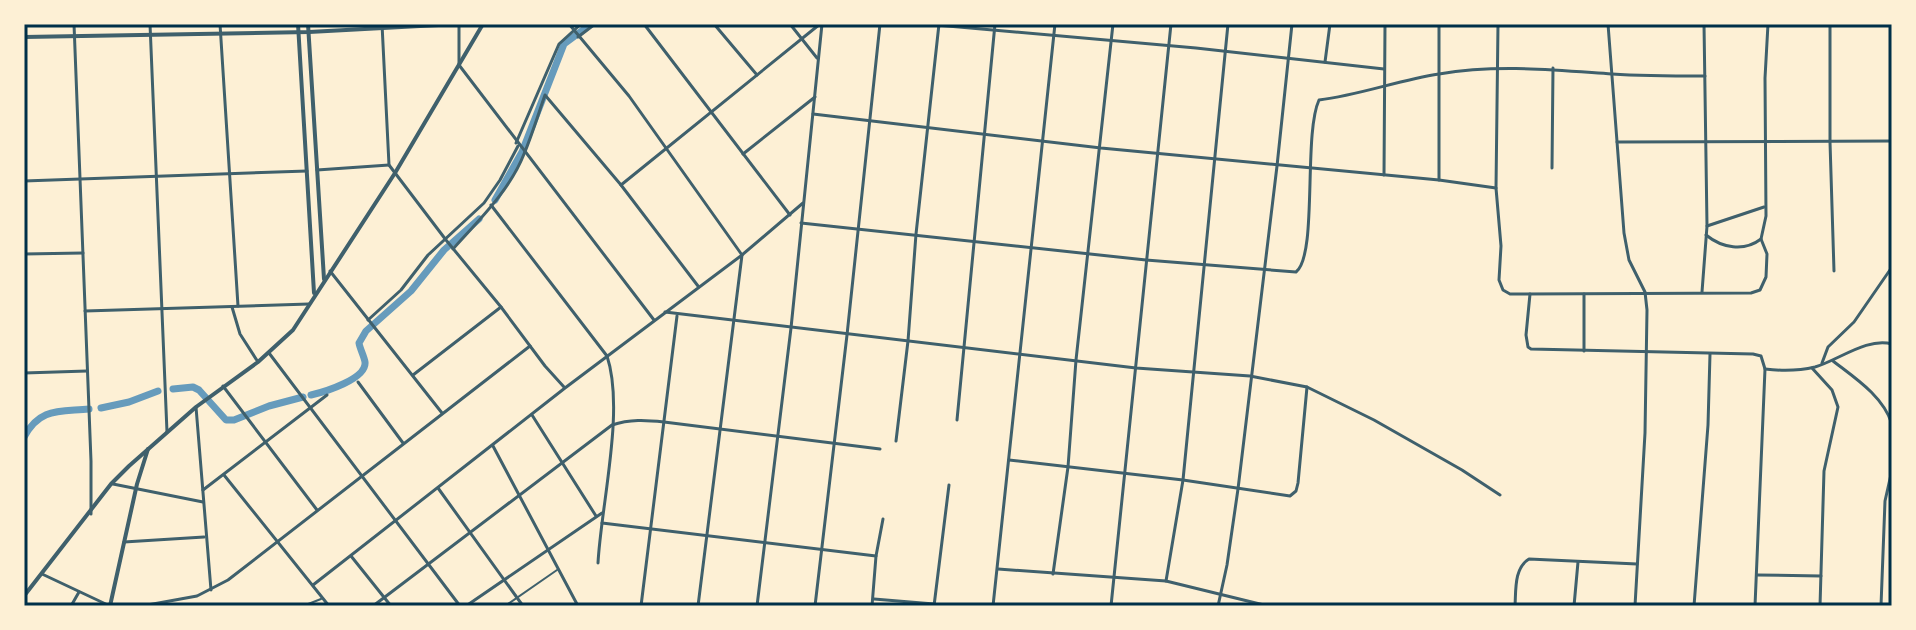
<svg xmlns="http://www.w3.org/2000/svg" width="1916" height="630" font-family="Raleway,sans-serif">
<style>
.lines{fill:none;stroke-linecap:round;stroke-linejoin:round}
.canal{stroke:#669bbc;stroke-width:7}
.service{stroke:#3f606c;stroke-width:2}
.pedestrian{stroke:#3f606c;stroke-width:2}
.minor{stroke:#3f606c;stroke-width:3}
.tertiary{stroke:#3f606c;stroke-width:4}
.neatline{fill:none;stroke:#003049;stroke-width:3}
</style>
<rect width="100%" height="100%" fill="#fdf0d5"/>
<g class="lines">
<g class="canal">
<path d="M495,200l27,-48 42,-108 27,-20"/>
<path d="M173,389l20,-2 6,3 27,30h8l35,-14 34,-9"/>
<path d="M311,395c13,-3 56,-16 54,-33 -1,-6 -5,-13 -6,-19l7,-12 45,-40 33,-41 35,-31"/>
<path d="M101,408l28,-6 29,-11"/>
<path d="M24,437c16,-30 36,-25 65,-28"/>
</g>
<path class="service" d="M505,606l52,-36"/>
<path class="pedestrian" d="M303,606l18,-7"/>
<g class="minor">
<path d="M74,24l17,437v53"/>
<path d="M150,24l17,408"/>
<path d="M220,24l18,282"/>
<path d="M382,24l7,141 57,75 55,67 44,59 19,21"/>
<path d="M459,24v41l195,255"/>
<path d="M569,24l60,72 113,159 -44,351"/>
<path d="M644,24l146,191"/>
<path d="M714,24l43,51"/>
<path d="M790,24l27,34"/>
<path d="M925,24l271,24 188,21"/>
<path d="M1439,24v156"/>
<path d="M1498,24l-2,164 5,58 -2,34 4,10 7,4 241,-1 9,-3 6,-13 1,-23 -6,-15 5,-23 -1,-138 3,-54"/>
<path d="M1608,24l16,209 5,27 16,32 2,18 -2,123 -10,173"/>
<path d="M1830,24v118l4,129"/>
<path d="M1891,24l1,76"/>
<path d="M578,37l17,-13"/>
<path d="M1325,62l5,-38"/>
<path d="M813,114l288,34 338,32 57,8"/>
<path d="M1617,142l275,-1"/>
<path d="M516,143l43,-99 22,-20"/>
<path d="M743,154l72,-57"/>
<path d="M1552,168l1,-100"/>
<path d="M317,170l72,-5"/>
<path d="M1384,175l1,-151"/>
<path d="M24,181l283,-10"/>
<path d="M621,185l199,-161"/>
<path d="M491,205l116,151c18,54 -6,149 -9,207"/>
<path d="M801,223l345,37 150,12c22,-17 7,-137 23,-172 41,-5 80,-20 120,-26 59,-10 115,-4 173,0 31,2 62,2 93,2"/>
<path d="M1707,226l57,-19"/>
<path d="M1706,235c16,13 38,17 55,4"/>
<path d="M453,249c26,-29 57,-59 71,-95 8,-19 14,-39 21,-59l76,90 77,101"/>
<path d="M24,254l59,-1"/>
<path d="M330,271l112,142"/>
<path d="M1702,292l5,-66 -3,-202"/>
<path d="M1530,294l-4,41 2,12 3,2 222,5 8,2 4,13 -10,237"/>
<path d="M1584,294v57"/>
<path d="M232,307l8,27 18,28"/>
<path d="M85,311l224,-7"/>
<path d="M665,312l471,56 114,8 57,11 67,33 88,50 38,25"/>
<path d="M368,320l33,-30 27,-35 56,-52 16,-23 18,-34"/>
<path d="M269,353l191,253"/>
<path d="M1833,361c22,17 50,35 59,63"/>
<path d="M1822,363l6,-16 26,-25 38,-55"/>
<path d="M1812,368l20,22 6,17 -14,64 -4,135"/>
<path d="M1765,369c17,2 33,2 50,-2 24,-7 52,-30 77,-23"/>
<path d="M24,373l63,-2"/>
<path d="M413,375l88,-68"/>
<path d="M358,382l45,61"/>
<path d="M223,386l94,124"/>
<path d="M196,407l15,183"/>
<path d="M532,415l64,101"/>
<path d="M957,420l38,-396"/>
<path d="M896,441l12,-100 8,-107 23,-210"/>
<path d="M493,446l85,160"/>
<path d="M1009,460l174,20 107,16 6,-5 2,-8 9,-96"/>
<path d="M224,475l105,131"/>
<path d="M113,484l90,18"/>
<path d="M438,488l85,118"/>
<path d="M203,490l124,-95"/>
<path d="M602,523l274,33"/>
<path d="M124,542l80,-5"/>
<path d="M351,556l40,50"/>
<path d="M998,569l168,12 102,25"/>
<path d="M42,574l68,32"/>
<path d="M1053,574l15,-107 8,-107 37,-336"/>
<path d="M1757,575l64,1"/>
<path d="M1166,581l17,-101 45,-456"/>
<path d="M313,585l252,-197 177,-133 61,-52"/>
<path d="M874,599l60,5"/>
<path d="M71,606l8,-14"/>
<path d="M142,606l55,-10 31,-16 302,-234"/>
<path d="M373,606l239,-181c18,-6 34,-5 52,-3l216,27"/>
<path d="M466,606l136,-93"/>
<path d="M641,606l36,-290"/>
<path d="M757,606l34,-278 31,-304"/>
<path d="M815,606l32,-271 33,-311"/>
<path d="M872,606l4,-50 7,-37"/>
<path d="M934,606l15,-121"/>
<path d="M993,606l62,-582"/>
<path d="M1111,606l60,-582"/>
<path d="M1218,606l9,-41 11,-76 39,-323 15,-142"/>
<path d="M1515,606c1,-16 -1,-38 14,-47l108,5"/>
<path d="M1574,606l4,-44"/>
<path d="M1694,606l14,-181 2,-71"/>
<path d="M1881,606l4,-105 7,-31"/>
</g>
<g class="tertiary">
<path d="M298,24l16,269"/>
<path d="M308,24l16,255"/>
<path d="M24,37l285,-5 148,-8"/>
<path d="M24,596l87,-112 18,-18 67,-59 62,-45 35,-32 102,-157 88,-149"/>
<path d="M110,606l27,-122 11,-35"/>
</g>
</g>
<rect width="1916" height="630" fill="none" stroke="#fdf0d5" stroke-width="52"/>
<rect x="26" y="26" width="1864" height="578" class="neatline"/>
</svg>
